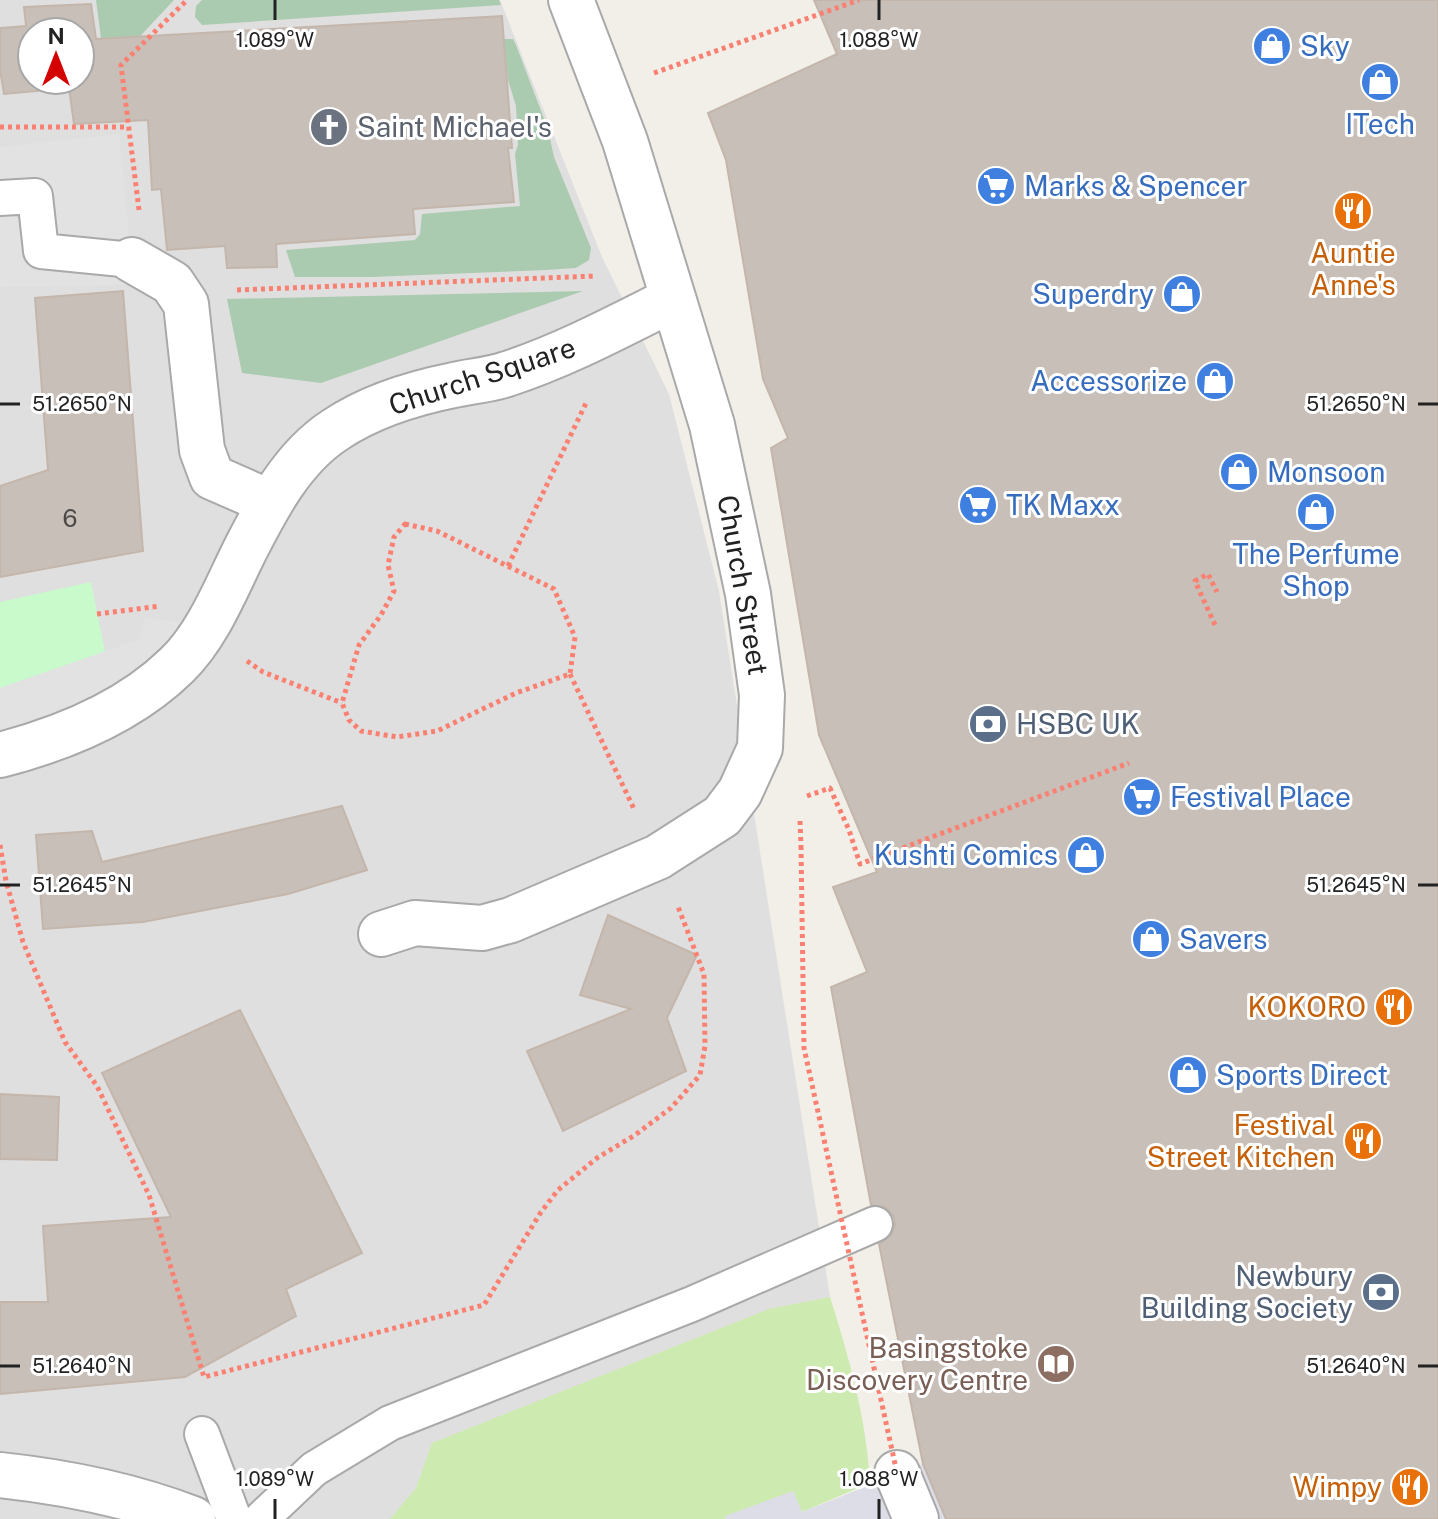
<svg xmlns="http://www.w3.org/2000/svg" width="1438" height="1519" font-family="'Public Sans',sans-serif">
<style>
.residential{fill:#e0dfdf;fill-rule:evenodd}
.grass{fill:#cdebb0}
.cemetery{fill:#aacbaf}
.park{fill:#c8facc}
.parking{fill:#e2e2e2}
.plaza{fill:#dddde8}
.building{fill:#c7bfb8;stroke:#c4b6ab;stroke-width:2;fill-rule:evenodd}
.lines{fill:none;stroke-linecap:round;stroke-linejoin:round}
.service-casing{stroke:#a9a9a9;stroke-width:38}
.pedestrian-casing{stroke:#a9a9a9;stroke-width:48}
.minor-casing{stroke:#a9a9a9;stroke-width:48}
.tertiary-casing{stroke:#a9a9a9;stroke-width:48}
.path{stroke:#fa8072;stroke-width:5;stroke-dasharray:4 4;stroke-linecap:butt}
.service{stroke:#fff;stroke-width:34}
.pedestrian{stroke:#fff;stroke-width:44}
.minor{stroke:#fff;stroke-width:44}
.tertiary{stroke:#fff;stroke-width:44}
.path-bridge{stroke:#fa8072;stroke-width:5;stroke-dasharray:4 4;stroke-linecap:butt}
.ticks{fill:none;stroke:#222;stroke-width:3}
.labels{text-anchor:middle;stroke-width:6;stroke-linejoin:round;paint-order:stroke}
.number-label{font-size:24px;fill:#4b4948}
.shop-label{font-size:28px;fill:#366cbe;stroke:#fff;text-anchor:start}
.worship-label{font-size:28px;fill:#5b616d;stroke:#fff;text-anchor:start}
.food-label{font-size:28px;fill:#c56008;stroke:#fff;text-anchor:end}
.street-label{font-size:28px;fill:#222;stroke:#fff}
.service-label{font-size:28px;fill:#4e5e75;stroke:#fff;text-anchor:start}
.education-label{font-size:28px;fill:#785e54;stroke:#fff;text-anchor:end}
.ticks-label{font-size:20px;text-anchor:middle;fill:#222;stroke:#fff;stroke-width:6;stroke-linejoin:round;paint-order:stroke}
</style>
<rect width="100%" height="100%" fill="#f2efe9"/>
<path class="residential" d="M0,0h500l102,257 67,137 50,197 111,706 -397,146 -17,45 -19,31h-397zM32,32h48v48h-48z"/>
<path class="grass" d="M830,1297c19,60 37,124 40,186l-68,29 -77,5 1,2h-336l26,-31 16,-45 337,-134z"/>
<g class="cemetery">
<path d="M96,0h78l-44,47 -27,7z"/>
<path d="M202,0h297l2,5 -299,20 -7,-8 1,-11z"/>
<path d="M504,39h9l3,6 32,84 6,28 37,91 -2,12 -13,8 -30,2 -175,7h-76l-9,-27 129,-10 5,-6 2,-20 98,-8 -5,-52 3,-9 -2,-39 -8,-26z"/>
<path d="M583,291l-262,92 -79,-10 -15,-74z"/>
</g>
<path class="park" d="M91,582l14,70 -105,36v-86z"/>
<g class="parking">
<path d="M119,134l15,151 -134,2v-140z"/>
<path d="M145,618l62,7 -4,6 -203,124v-67l140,-49z"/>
</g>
<path class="plaza" d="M923,1464l23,55h-220l-1,-3 68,-25 9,21z"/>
<g class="building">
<path d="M814,0h624v1519h-492l-23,-55 -44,-220 12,-9 4,-10 -1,-8 -8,-9 -15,-3 -40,-218 36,-15 -34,-85 44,-15 -58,-137 -48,-287 17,-10 -25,-59 -37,-219 -18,-47 129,-59z"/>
<path d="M91,4l5,35 406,-23 10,132h-4l6,54 -101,7 2,25 -139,10 1,23 -50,1 -2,-22 -58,4 -6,-61 -9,1 -4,-70 -74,4 -5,-36 -65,6 -4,-24v-42l26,-2 -2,-19zM32,32h48v48h-48z"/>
<path d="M123,291l20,260 -143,26v-91l48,-16 -13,-172z"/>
<path d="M342,806l25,64 -79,24 -145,28 -100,7 -7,-94 56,-4 10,31z"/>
<path d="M608,915l89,40 -30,63 19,53 -123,60 -36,-80 104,-42 -51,-14z"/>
<path d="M240,1010l122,243 -76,36 10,27 -111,61 -185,17v-92h48l-5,-76 128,-9 -69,-144z"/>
<path d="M0,1094l59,3 -2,63 -57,-1z"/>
</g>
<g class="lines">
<defs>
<g id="service">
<path d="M0,198l35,-2 6,55 91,9"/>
<path d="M202,1434l32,85"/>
<path d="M261,1519l53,-50 76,-46 302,-119 183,-80"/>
</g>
<path id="pedestrian" d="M897,1473l19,46"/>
<g id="minor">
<path d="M132,260l40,23 14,21 16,146 10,27 57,25"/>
<path d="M0,755c62,-16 130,-44 177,-90 31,-30 49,-77 68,-115 22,-43 47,-92 90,-120 34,-23 79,-37 119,-45 17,-4 36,-5 53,-11 58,-19 112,-48 166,-75"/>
<path d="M381,934l34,-11 67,5 29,-8 147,-63 64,-41 18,-24 20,-44 2,-53 -14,-101 -36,-169 -87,-284 -54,-141"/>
</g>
<path id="tertiary" d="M0,1475c66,7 131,20 193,44"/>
</defs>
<use href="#service" class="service-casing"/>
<use href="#pedestrian" class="pedestrian-casing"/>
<use href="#minor" class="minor-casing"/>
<use href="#tertiary" class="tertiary-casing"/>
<g class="path">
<path d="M654,73l205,-73"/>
<path d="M0,127h127"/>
<path d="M139,210l-18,-145 66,-65"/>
<path d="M237,290l359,-14"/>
<path d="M405,524l32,7 117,58 21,48 -5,37 -54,19 -79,38 -40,6 -36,-6 -12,-11 -7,-17 17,-58 22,-30 13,-24 -6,-26 6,-28z"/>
<path d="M508,566l79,-165"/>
<path d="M97,614l63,-8"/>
<path d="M1215,625l-20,-44 13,-7 9,18"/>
<path d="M247,661l16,11 79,31"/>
<path d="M570,674l64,135"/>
<path d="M807,796l23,-8 19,42 11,34 269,-101"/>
<path d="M800,821l1,25"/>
<path d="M0,845l6,36 17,61 42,100 32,44 52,109 55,182 280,-72 57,-93 17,-22 39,-32 38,-23 36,-27 29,-33 5,-29 -1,-72 -27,-70"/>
</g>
<use href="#service" class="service"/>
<use href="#pedestrian" class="pedestrian"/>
<use href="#minor" class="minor"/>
<use href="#tertiary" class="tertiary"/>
<path class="path-bridge" d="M801,846l3,202 93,425"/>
</g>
<path class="ticks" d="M275,0v20M879,0v20M0,404h20M1418,404h20M0,885h20M1418,885h20M0,1366h20M1418,1366h20M275,1499v20M879,1499v20"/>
<defs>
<symbol id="shop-disc" viewBox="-11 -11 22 22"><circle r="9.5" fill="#3f7fe0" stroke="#fff"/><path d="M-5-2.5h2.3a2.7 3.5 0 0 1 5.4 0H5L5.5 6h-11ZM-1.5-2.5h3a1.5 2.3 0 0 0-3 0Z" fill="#fff"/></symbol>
<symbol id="church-disc" viewBox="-11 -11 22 22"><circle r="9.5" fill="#6b7280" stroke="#fff"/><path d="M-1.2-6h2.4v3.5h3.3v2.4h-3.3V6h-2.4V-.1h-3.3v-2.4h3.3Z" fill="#fff"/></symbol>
<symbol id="supermarket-disc" viewBox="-11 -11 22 22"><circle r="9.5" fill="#3f7fe0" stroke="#fff"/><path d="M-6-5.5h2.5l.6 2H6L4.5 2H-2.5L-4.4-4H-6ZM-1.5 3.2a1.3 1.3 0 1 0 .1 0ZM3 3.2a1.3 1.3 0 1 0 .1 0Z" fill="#fff"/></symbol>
<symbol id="restaurant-disc" viewBox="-11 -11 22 22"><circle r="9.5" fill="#e8710a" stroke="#fff"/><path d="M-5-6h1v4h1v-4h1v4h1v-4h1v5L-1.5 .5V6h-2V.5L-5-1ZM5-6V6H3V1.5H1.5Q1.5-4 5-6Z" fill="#fff"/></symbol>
<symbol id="bank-disc" viewBox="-11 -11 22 22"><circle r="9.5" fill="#5c6f8a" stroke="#fff"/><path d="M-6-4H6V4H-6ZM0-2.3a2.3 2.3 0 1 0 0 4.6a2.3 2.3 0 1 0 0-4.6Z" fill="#fff"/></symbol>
<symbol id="library-disc" viewBox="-11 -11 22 22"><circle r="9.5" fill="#8d6e63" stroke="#fff"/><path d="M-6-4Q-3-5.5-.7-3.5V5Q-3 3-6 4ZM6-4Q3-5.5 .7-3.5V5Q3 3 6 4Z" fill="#fff"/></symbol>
</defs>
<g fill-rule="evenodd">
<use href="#shop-disc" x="1250" y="24" width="44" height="44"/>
<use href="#shop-disc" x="1358" y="60" width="44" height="44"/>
<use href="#church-disc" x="307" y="105" width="44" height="44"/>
<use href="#supermarket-disc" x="974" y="164" width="44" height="44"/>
<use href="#restaurant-disc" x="1331" y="189" width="44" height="44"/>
<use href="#shop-disc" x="1160" y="272" width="44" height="44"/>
<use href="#shop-disc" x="1193" y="359" width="44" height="44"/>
<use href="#shop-disc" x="1217" y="450" width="44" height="44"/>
<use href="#supermarket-disc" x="956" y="483" width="44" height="44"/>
<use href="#shop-disc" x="1294" y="490" width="44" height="44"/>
<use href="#bank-disc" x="966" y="702" width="44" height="44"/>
<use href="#supermarket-disc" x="1120" y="775" width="44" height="44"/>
<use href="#shop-disc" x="1064" y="833" width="44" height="44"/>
<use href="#shop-disc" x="1129" y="917" width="44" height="44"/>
<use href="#restaurant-disc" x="1372" y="985" width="44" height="44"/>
<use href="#shop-disc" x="1166" y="1053" width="44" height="44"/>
<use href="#restaurant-disc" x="1341" y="1119" width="44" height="44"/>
<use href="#bank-disc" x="1359" y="1270" width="44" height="44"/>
<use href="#library-disc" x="1034" y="1342" width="44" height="44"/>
<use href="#restaurant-disc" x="1388" y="1465" width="44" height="44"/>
</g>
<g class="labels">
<g class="number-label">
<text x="70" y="527">6</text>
</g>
<g class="shop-label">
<text x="1300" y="56">Sky</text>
<text x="1380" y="134" text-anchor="middle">ITech</text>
<text x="1024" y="196">Marks &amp; Spencer</text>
<text x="1154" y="304" text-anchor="end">Superdry</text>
<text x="1187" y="391" text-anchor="end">Accessorize</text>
<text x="1267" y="482">Monsoon</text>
<text x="1006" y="515">TK Maxx</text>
<text x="1316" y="564" text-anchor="middle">The Perfume<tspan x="1316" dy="32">Shop</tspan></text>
<text x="1170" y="807">Festival Place</text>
<text x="1058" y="865" text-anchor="end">Kushti Comics</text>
<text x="1179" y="949">Savers</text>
<text x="1216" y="1085">Sports Direct</text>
</g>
<g class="worship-label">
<text x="357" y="137">Saint Michael's</text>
</g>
<g class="food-label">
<text x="1353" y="263" text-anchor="middle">Auntie<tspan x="1353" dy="32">Anne's</tspan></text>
<text x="1366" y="1017">KOKORO</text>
<text x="1335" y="1135">Festival<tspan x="1335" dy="32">Street Kitchen</tspan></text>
<text x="1382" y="1497">Wimpy</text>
</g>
<g class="street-label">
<text transform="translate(482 376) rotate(-18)" y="10">Church Square</text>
<text transform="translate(743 585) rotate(80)" y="10">Church Street</text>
</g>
<g class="service-label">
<text x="1016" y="734">HSBC UK</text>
<text x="1353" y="1286" text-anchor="end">Newbury<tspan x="1353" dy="32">Building Society</tspan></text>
</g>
<g class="education-label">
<text x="1028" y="1358">Basingstoke<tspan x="1028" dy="32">Discovery Centre</tspan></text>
</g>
</g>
<g class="ticks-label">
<text x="275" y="47">1.089°W</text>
<text x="879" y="47">1.088°W</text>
<text x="82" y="411">51.2650°N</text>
<text x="1356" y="411">51.2650°N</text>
<text x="82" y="892">51.2645°N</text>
<text x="1356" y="892">51.2645°N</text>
<text x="82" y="1373">51.2640°N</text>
<text x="1356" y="1373">51.2640°N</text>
<text x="275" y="1486">1.089°W</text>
<text x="879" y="1486">1.088°W</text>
</g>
<g transform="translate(56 56)"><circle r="38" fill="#ffffff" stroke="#a7a7a7" stroke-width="2"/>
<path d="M0-6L14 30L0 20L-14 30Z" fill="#d40000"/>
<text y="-12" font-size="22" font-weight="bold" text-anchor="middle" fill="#222222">N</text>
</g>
</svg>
